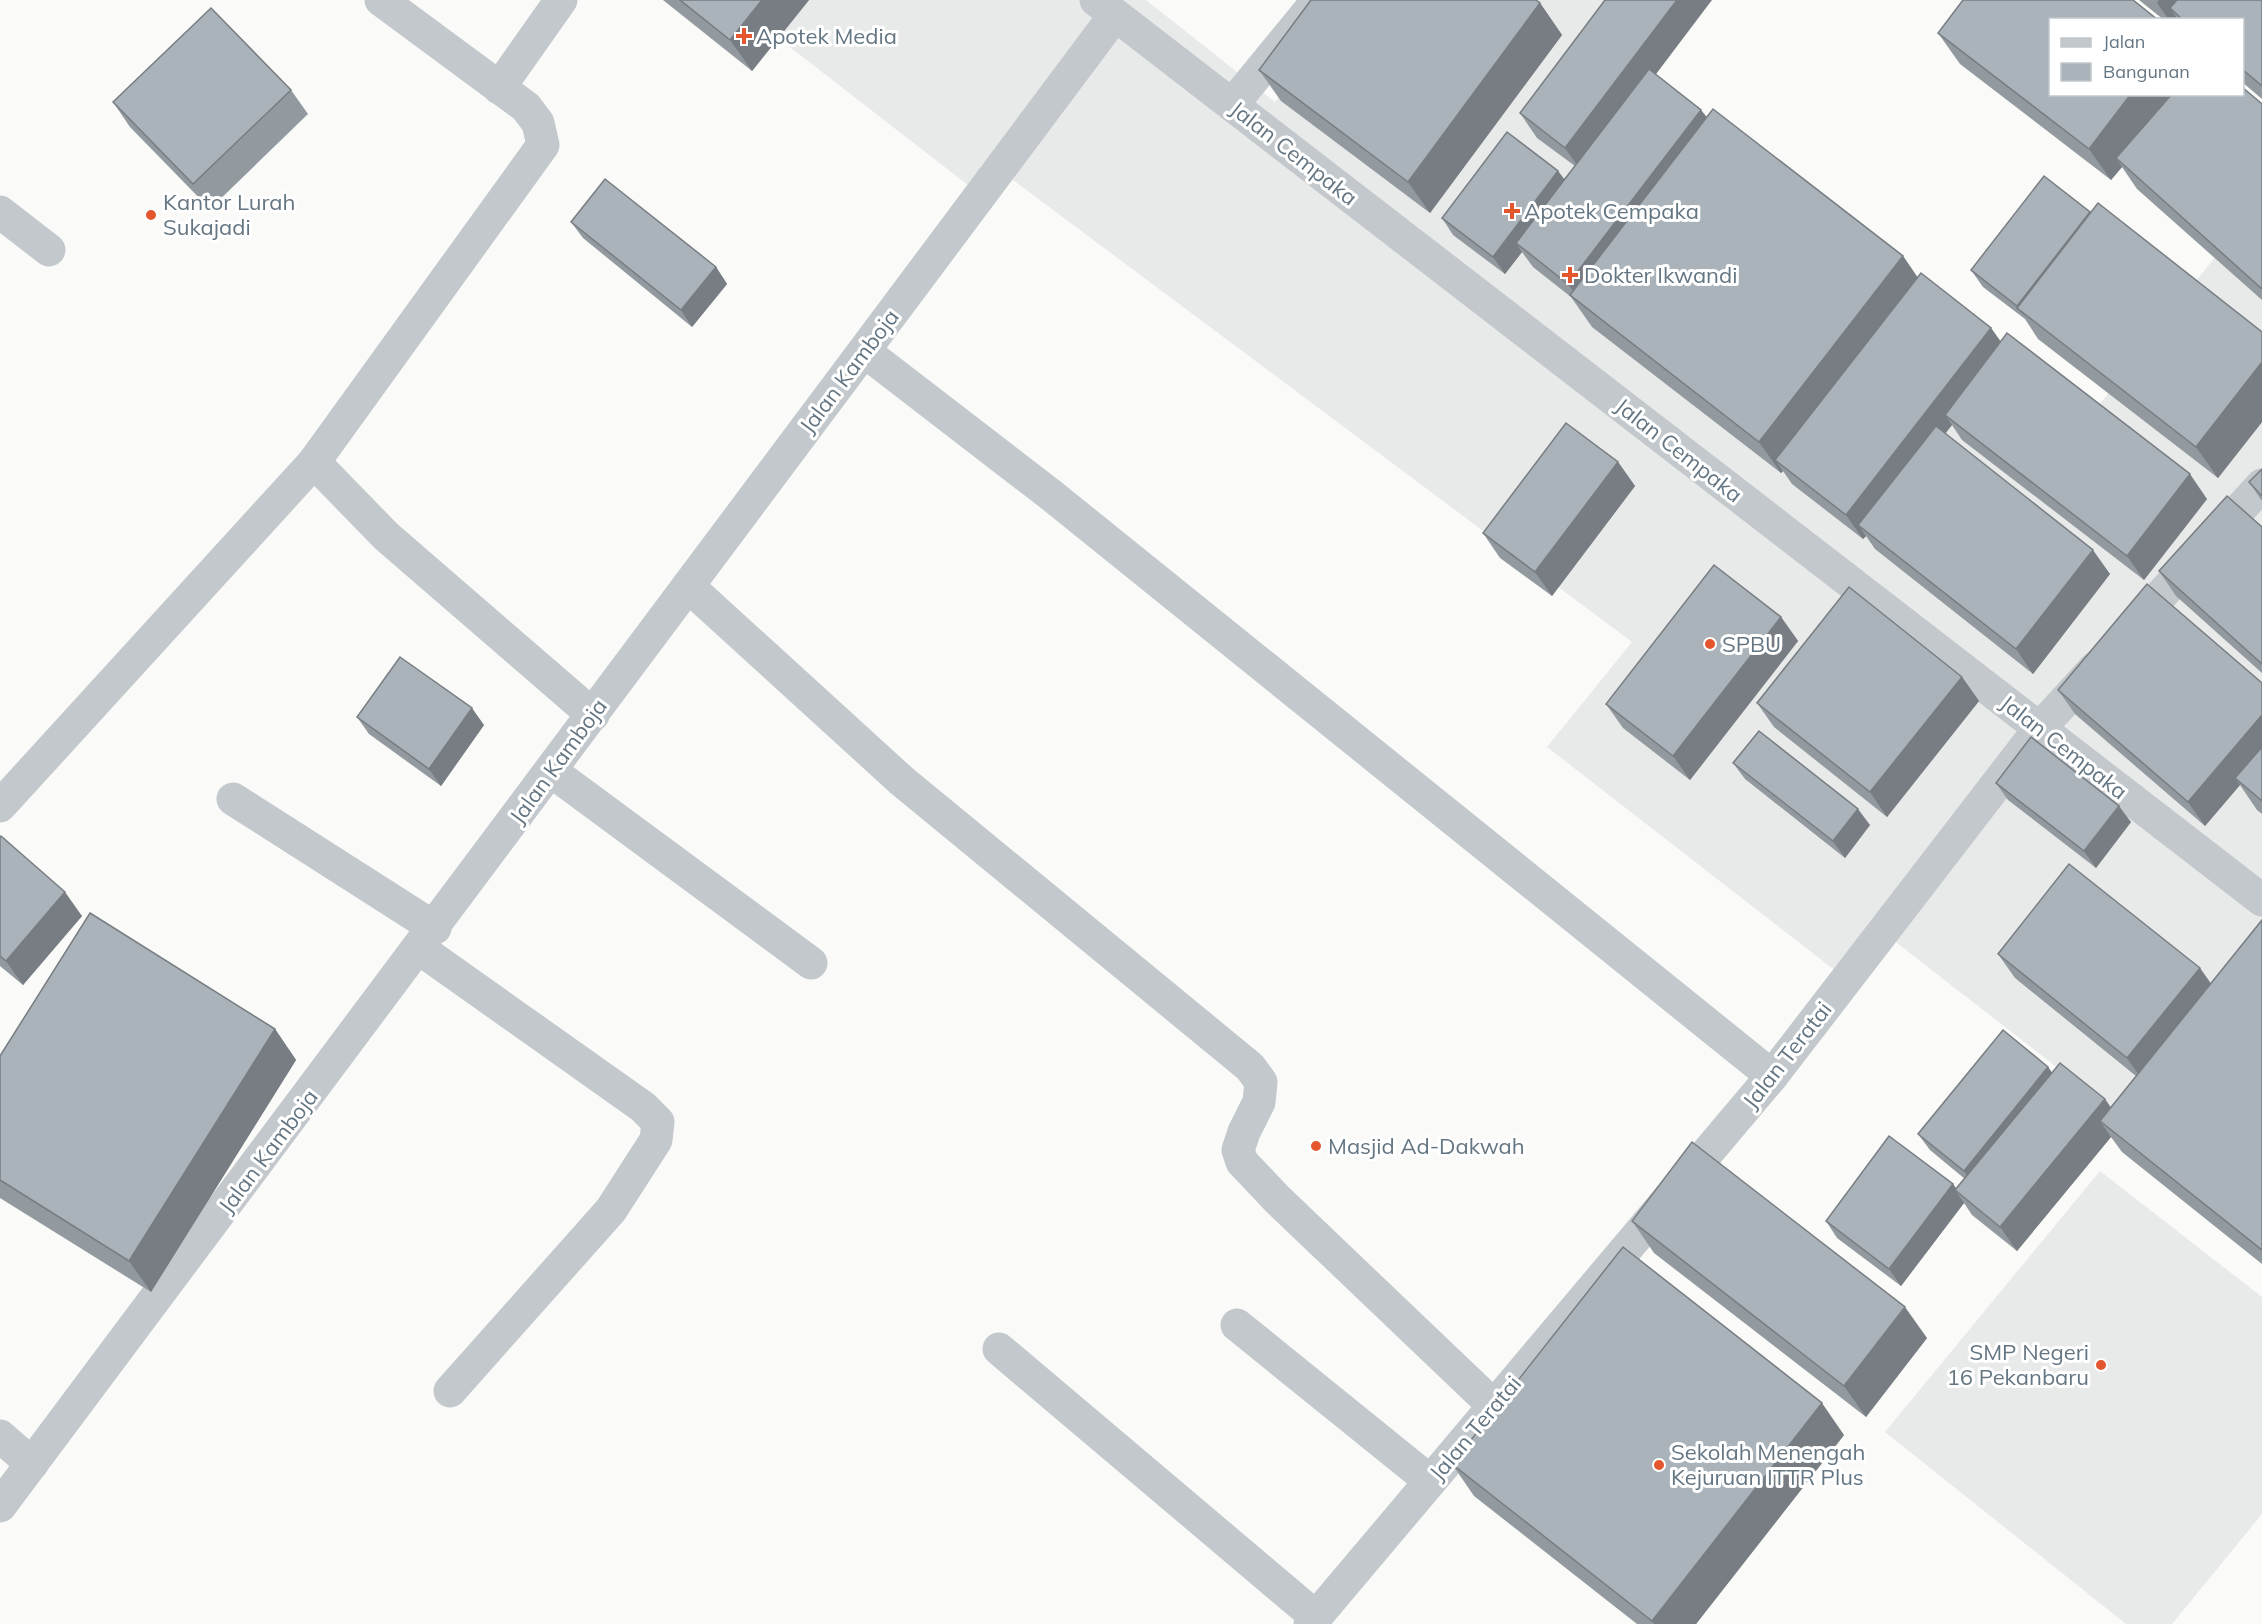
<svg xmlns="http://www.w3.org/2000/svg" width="2262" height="1624" font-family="Mulish,sans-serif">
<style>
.built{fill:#e8e9e9}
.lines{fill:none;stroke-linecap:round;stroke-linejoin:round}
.minor{stroke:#c3c8cc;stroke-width:33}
.tertiary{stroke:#c3c8cc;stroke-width:33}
.wall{fill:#929a9f}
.shaded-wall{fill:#777d82}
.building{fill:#aab3b9;stroke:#777d82;stroke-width:1.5}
.poi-dot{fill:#e4572e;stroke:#fff;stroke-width:2}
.labels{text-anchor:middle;stroke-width:6;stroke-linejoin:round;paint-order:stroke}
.poi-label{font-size:22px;fill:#657683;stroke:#fff;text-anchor:start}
.street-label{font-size:22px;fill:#657683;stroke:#fff}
</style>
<rect width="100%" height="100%" fill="#fafaf8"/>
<g class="built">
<path d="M729,0h417l129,102 79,-102h316l-88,113 463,361 217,-277v1030l-383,-298 -38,46 -294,-228 85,-105 -627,-468 -19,25z"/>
<path d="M2100,1171l162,126v217l-90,110h-46l-241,-192z"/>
</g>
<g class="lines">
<g class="minor">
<path d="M499,88l62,-88"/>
<path d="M1232,105l86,-105"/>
<path d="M0,212l49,38"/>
<path d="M864,351l187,144 721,581"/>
<path d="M314,462l72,74 207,179"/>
<path d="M688,586l214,195 348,286 11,15 -2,20 -15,30 -6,18 4,12 35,37 217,207"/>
<path d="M551,771l260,192"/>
<path d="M233,799l202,129"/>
<path d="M0,806l314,-344 229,-317 -5,-22 -12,-16 -145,-107"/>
<path d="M420,949l223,158 15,15 -2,18 -45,70 -161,181"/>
<path d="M1237,1325l193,156"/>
<path d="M999,1349l317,268"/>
<path d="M0,1436l32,28"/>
<path d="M0,1506c374,-496 744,-994 1115,-1491"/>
</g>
<g class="tertiary">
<path d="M1096,0l1166,900"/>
<path d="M2131,628l131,-143"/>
<path d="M1310,1624l462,-548 268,-348 55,-60"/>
</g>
</g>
<g class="wall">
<path d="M663,0h146l-57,71z"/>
<path d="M2139,0h123v99l-20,-17v-62h-78z"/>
<path d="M1540,3l22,32 -132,178 -149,-112 -22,-31z"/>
<path d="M2050,20l212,84v196l-125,-111 -15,-22 -11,13 -151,-116 -22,-31z"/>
<path d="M1656,75l45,35 6,7 196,139 14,21 74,51 10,14 206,157 -63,81 -182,-140 -10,-15 -7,8 165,141 -77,100 -158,-125 -9,-13 -3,3 -71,-55 -9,-13 -2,2 -189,-146 -21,-30 -38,-30 -11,-15 -17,22 -52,-39 -11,-17 116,-47 6,8 11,-13 -38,-28 -17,-25z"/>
<path d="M291,90l17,24 -98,95 -80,-82 -17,-25z"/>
<path d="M2090,213l172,119v90l-44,56 -180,-139 -13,-20 -42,-32 -12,-17z"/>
<path d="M571,222l145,45 11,17 -35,43 -109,-89z"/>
<path d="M1618,462l17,24 -83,110 -52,-38 -17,-25z"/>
<path d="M2262,469v32l-13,-19z"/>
<path d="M2262,527v146l-86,-77 -17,-25z"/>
<path d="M1781,617l17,24 -108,139 -67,-52 -17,-24z"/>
<path d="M1962,677l17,24 -92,116 -113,-90 -17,-24z"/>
<path d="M2262,683v131l-5,-4 -17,-25 -35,41 -130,-112 -17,-24z"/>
<path d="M357,717l127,8 -43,61 -72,-52z"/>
<path d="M1733,763l137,62 -25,33 -100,-79z"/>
<path d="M1996,783l135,39 -35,46 -88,-68z"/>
<path d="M0,837l82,79 -59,69 -23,-19z"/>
<path d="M2262,920v344l-140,-112 -11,-15 -94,114 -45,-36 -8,-12 -63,83 -64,-48 -11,-17 127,-37 3,5 9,-10 -35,-29 -12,-16 130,-67 4,6 53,26 6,9 25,-32 -121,-98 -17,-24 213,30z"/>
<path d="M275,1029l21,31 -145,232 -151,-94v-142z"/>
<path d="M1632,1221l295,117 -61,79 -212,-164z"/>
<path d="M1844,1435l-148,189h-59l-163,-128 -22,-32z"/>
</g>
<g class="shaded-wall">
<path d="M762,0h47l-57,71 -22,-31z"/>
<path d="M1677,0h35l-130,172 -17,-24z"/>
<path d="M2159,0h36l-25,8 8,12h-9l-12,-17z"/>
<path d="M1540,3l22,32 -132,178 -22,-31z"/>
<path d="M2131,94h45l-60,64 6,9 -11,13 -22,-31z"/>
<path d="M1701,110l17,24 -133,174 -17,-24z"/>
<path d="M1558,171l12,16 -54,56 6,9 -17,22 -12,-17z"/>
<path d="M1903,256l22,32 -150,172 8,11 -2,2 -22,-31z"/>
<path d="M716,267l11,17 -35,43 -11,-17z"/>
<path d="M1991,328l17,24 -63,63 7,10 -84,108 -10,-8 8,11 -3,3 -17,-24z"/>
<path d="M2262,362v60l-44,56 -22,-31z"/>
<path d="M1618,462l17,24 -83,110 -17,-24z"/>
<path d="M2190,474l17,25 -63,81 -17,-24z"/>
<path d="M2093,550l17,24 -77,100 -17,-25z"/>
<path d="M1781,617l17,24 -108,139 -17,-24z"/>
<path d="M1962,677l17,24 -92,116 -17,-25z"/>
<path d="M472,708l12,17 -43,61 -12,-17z"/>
<path d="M2262,715v44l-27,19 5,7 -35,41 -17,-24z"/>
<path d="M2119,806l12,16 -35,46 -12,-17z"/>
<path d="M1858,809l12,16 -25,33 -12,-17z"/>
<path d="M65,892l17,24 -59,69 -17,-24z"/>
<path d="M2200,968l17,24 -73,90 -17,-24z"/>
<path d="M275,1029l21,31 -145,232 -22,-31z"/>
<path d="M2048,1067l12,17 -85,103 -11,-16z"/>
<path d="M2105,1099l17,25 -22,-3 11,16 -94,114 -17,-24z"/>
<path d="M1953,1184l8,11 -6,-5 9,13 -63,83 -12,-17z"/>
<path d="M1905,1307l22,31 -61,79 -22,-31z"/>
<path d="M1822,1403l22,32 -148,189h-42l-2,-3z"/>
</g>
<g class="building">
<path d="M680,0h82l-32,40z"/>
<path d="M1311,0h225l4,3 -132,179 -149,-112z"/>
<path d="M1605,0h72l-112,148 -45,-35z"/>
<path d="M1963,0h170l25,20h-108v74h81l-42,55 -151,-116z"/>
<path d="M2177,0h85v86l-20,-17v-49h-59l-13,-12z"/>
<path d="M211,8l80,82 -98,94 -80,-82z"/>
<path d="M1649,69l52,41 -133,174 -52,-41z"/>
<path d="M2242,87l20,17v185l-146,-131 56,-64h70z"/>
<path d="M1713,109l190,147 -144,186 -189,-147z"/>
<path d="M1507,132l51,39 -65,86 -51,-39z"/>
<path d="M2044,176l46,36 -73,94 -46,-36z"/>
<path d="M605,179l111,88 -35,43 -110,-88z"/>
<path d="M2098,203l164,129v30l-66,85 -179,-139z"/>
<path d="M1921,273l70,55 -145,187 -71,-55z"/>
<path d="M2007,333l183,141 -63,82 -182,-141z"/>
<path d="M1566,423l52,39 -83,110 -52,-39z"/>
<path d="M1936,426l157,124 -77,99 -158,-124z"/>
<path d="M2262,469v27l-13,-14z"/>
<path d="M2227,496l35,31v137l-103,-93z"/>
<path d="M1714,565l67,52 -108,139 -67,-52z"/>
<path d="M2147,584l115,99v32l-74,87 -130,-112z"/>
<path d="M1849,587l113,90 -92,115 -113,-89z"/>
<path d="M400,657l72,51 -43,61 -72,-52z"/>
<path d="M1759,731l99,78 -25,32 -100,-78z"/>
<path d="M2031,737l88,69 -35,45 -88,-68z"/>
<path d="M2262,747v54l-27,-23z"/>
<path d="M1,836l64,56 -59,69 -6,-5v-119z"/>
<path d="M2069,864l131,104 -73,90 -129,-104z"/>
<path d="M90,913l185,116 -146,232 -129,-81v-124z"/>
<path d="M2262,920v330l-162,-129z"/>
<path d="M2003,1030l45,37 -84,104 -46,-37z"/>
<path d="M2060,1063l45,36 -105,128 -45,-37z"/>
<path d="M1889,1136l64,48 -64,85 -63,-48z"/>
<path d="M1692,1142l213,165 -61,79 -212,-165z"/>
<path d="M1623,1247l199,156 -170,218 -200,-157z"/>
</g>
<g class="poi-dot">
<path d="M741 27h6v6h6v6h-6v6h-6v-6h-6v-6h6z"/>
<path d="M1509 202h6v6h6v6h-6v6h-6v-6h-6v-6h6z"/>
<circle cx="151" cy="215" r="6"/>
<path d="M1567 266h6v6h6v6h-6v6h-6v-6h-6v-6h6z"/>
<circle cx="1710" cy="644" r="6"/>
<circle cx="1316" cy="1146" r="6"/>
<circle cx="2101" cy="1365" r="6"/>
<circle cx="1659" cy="1465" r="6"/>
</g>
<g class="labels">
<g class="poi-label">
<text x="756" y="44">Apotek Media</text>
<text x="163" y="210">Kantor Lurah<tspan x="163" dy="25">Sukajadi</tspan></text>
<text x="1524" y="219">Apotek Cempaka</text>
<text x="1584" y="283">Dokter Ikwandi</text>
<text x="1722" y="652">SPBU</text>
<text x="1328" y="1154">Masjid Ad-Dakwah</text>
<text x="2089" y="1360" text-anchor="end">SMP Negeri<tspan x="2089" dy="25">16 Pekanbaru</tspan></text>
<text x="1671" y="1460">Sekolah Menengah<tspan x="1671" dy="25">Kejuruan ITTR Plus</tspan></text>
</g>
<g class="street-label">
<text transform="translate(1294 153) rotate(38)" y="8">Jalan Cempaka</text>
<text transform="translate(849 371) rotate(-53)" y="8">Jalan Kamboja</text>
<text transform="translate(1679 450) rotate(38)" y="8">Jalan Cempaka</text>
<text transform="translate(2064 747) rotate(38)" y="8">Jalan Cempaka</text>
<text transform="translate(558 761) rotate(-54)" y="8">Jalan Kamboja</text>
<text transform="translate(1787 1055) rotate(-52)" y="8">Jalan Teratai</text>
<text transform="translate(268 1151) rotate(-53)" y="8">Jalan Kamboja</text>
<text transform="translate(1475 1428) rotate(-50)" y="8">Jalan Teratai</text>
</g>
</g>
<rect x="2049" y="18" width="195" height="78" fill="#ffffff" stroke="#c1c8cd" stroke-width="1.5"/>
<rect x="2061" y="38" width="30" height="9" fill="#c3c8cc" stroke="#c1c8cd" stroke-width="1.5"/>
<text x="2103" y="48" font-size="18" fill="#657683">Jalan</text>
<rect x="2061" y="63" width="30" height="18" fill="#aab3b9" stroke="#c1c8cd" stroke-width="1.5"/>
<text x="2103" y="78" font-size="18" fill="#657683">Bangunan</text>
</svg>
